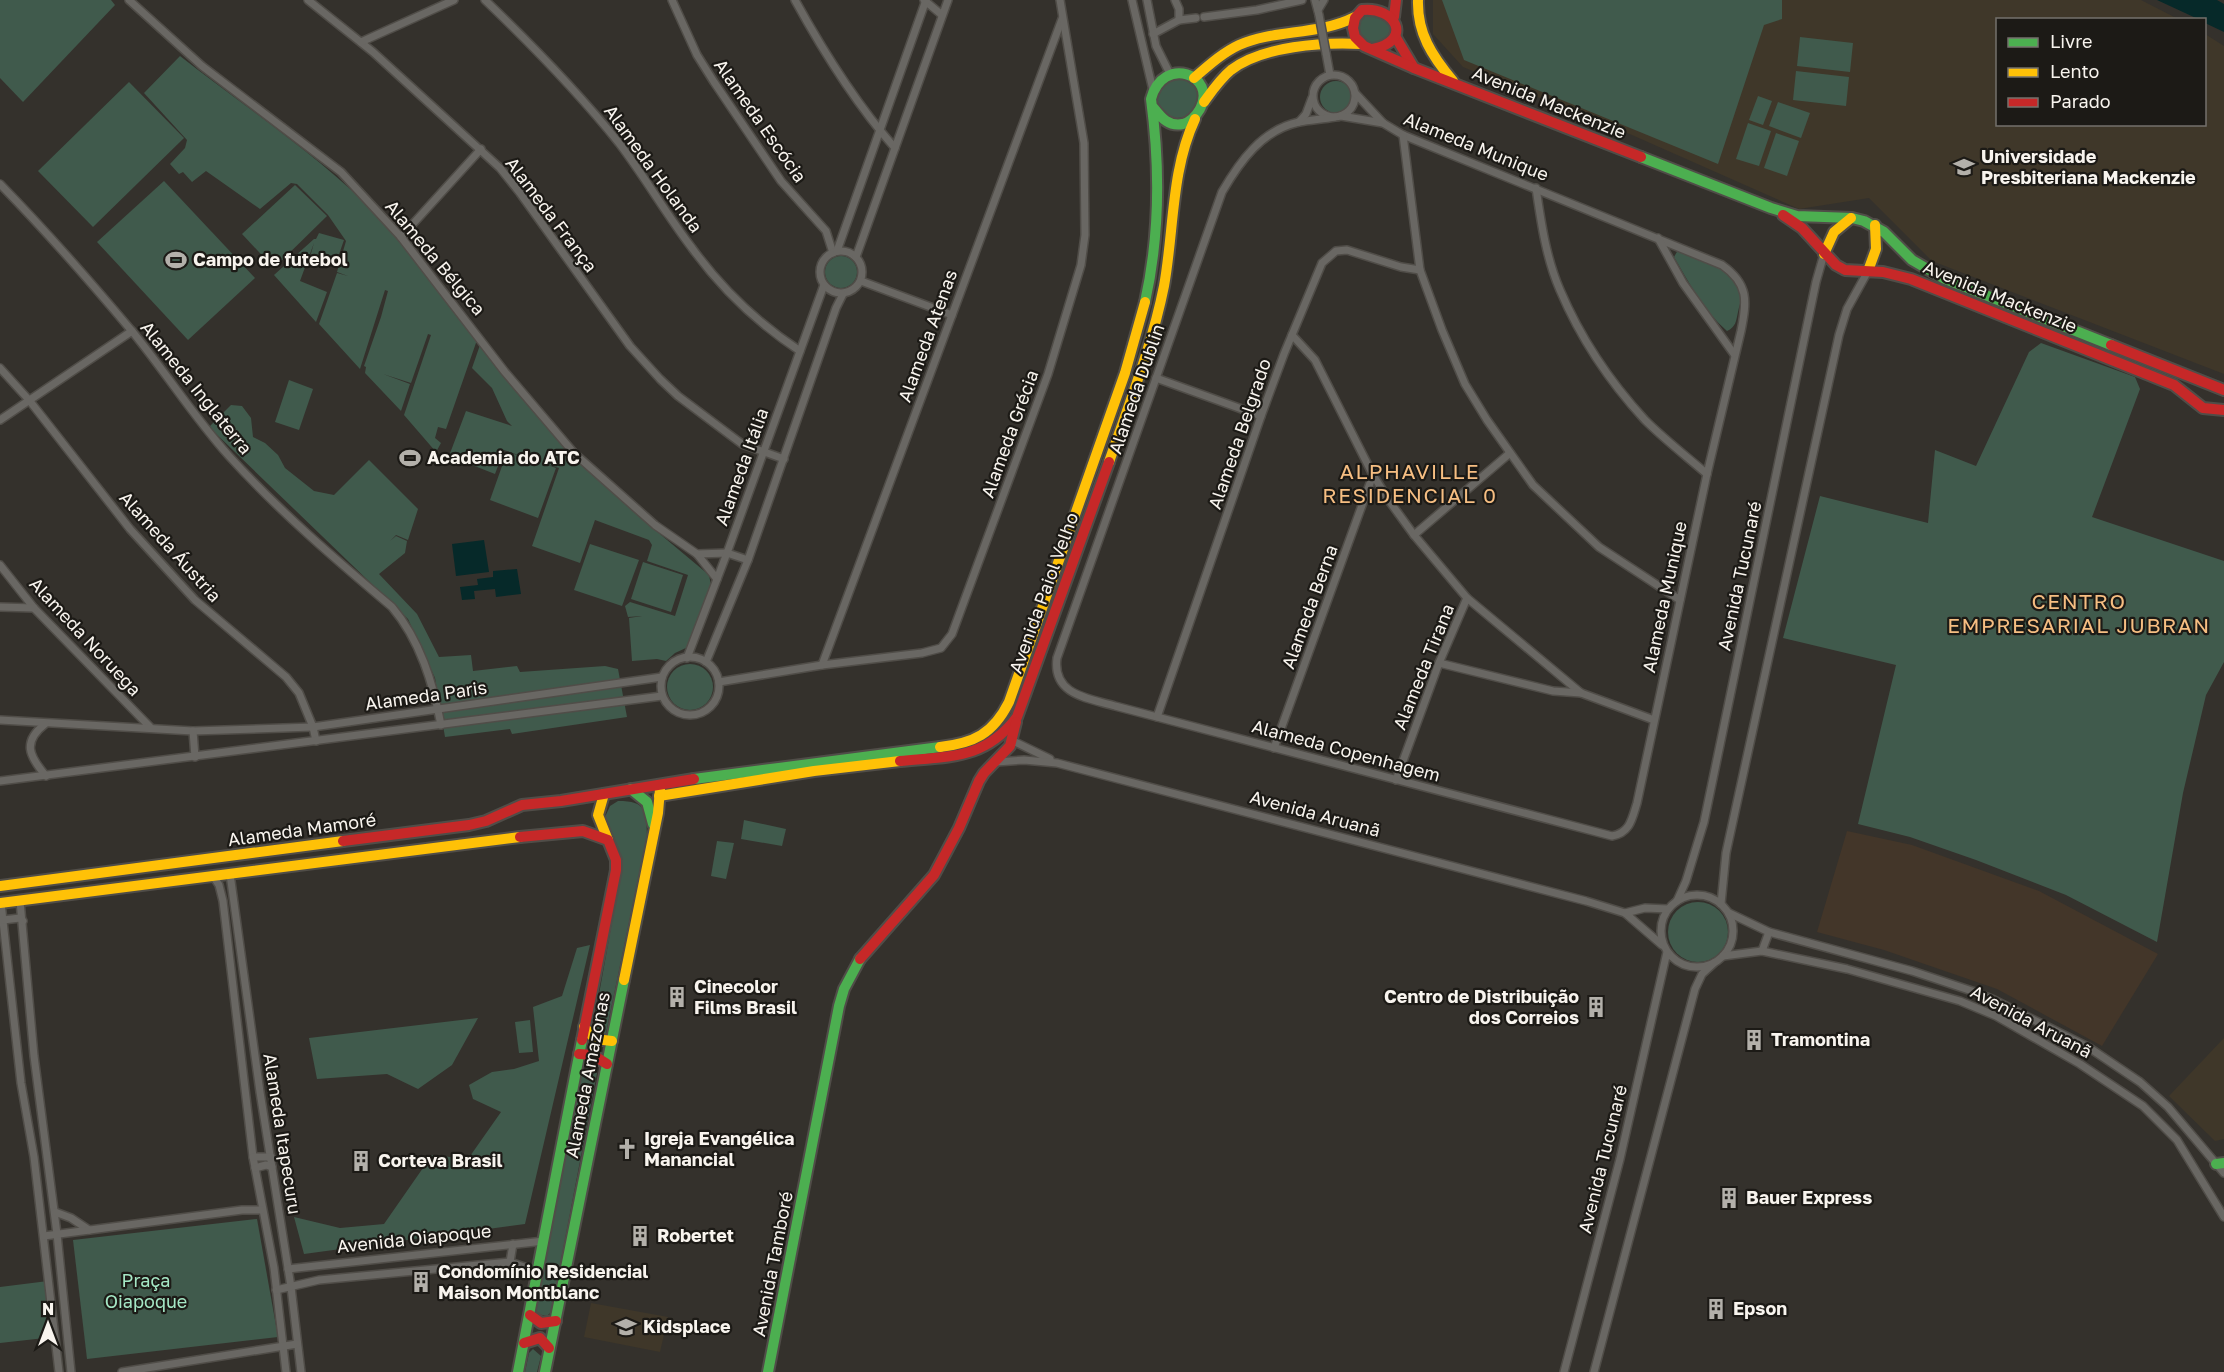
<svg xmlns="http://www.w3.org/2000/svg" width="2224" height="1372" font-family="'Golos Text',sans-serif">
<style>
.built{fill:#3f3729}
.industrial{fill:#433629}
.green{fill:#405a4c}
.water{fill:#062929}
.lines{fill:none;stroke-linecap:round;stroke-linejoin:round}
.street-casing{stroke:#504d48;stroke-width:10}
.fast-casing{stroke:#504d48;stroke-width:14}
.slow-casing{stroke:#504d48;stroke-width:14}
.jam-casing{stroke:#504d48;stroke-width:14}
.street{stroke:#696763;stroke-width:7}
.fast{stroke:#4caf50;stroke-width:10}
.slow{stroke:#ffc107;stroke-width:10}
.jam{stroke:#c62828;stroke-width:10}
.street-bridge-casing{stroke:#504d48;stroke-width:10;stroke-linecap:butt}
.street-bridge{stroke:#696763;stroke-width:7}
.labels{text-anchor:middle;stroke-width:4.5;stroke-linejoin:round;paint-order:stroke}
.street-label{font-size:18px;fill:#f8f4ee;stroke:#1c1a16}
.poi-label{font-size:18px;font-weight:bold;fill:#f8f4ee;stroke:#1c1a16;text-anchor:start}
.park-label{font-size:18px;fill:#a5e7c5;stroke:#1c1a16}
.quarter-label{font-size:21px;letter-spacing:1.5px;fill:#f6be82;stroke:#1c1a16}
</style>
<rect width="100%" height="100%" fill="#34312c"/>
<g class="built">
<path d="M1433,0h708l37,19 -180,1v104h206l1,-90 19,12v328l-292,-113 -63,-63 -70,11 -167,-74 -169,-68 -30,-33z"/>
<path d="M2224,1038v101l-9,2 -46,-45z"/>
<path d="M591,1303l77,14 -8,35 -76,-15z"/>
</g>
<path class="industrial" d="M1847,831l65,14 127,46 119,63 -56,92 -105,-57 -113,-39 -67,-18z"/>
<g class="green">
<path d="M0,0h111l4,5 -92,97 -23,-24z"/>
<path d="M1442,0h340v19l-18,6 -46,139 -254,-104z"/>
<path d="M1373,8l20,17c-5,24 -23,25 -36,7l1,-13z"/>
<path d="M1800,37l53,6 -3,29 -53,-6z"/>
<path d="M180,56c68,53 143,102 203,165 34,37 64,78 94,119l-31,89 -8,-2 -3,11 6,5 -5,9 -32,-37 27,-80 -3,-1 -17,49 -28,-9 27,10 -9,27 -36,-38 1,-6 -2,-1 17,-49 7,-26 -3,-1 -25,79 -41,-45 18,-51 11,3 -11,-4 9,-31 -18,-26 -31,-31 -6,-1 -31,26 -54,-38 -14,11 -9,-10 -4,2 -9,-10 15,-16 2,-8 -43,-47z"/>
<path d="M1796,71l53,6 -3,29 -53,-6z"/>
<circle cx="1177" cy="97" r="21"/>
<circle cx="1336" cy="97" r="16"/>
<path d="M129,82l55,56 -91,89 -55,-56z"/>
<path d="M1758,96l14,5 -9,24 -14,-5z"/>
<path d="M1778,102l32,11 -9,25 -32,-12z"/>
<path d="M1748,123l23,8 -12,35 -23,-7z"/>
<path d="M1776,133l23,8 -12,35 -23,-8z"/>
<path d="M164,181l91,97 -67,62 -91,-98z"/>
<path d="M295,185l32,31 -53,52 -32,-34z"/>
<path d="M319,233l25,7 -9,26 -25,-9 4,-14 -14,38 27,11 -11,30 -42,-47 40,-36h2z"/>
<path d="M1678,250c21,8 59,16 63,44 1,5 -2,12 -3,18 -2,9 -2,15 -11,19 -23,-20 -38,-48 -53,-74z"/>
<circle cx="841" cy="272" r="16"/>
<path d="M2041,343l94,34 5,12 -48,128 132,44v101l-18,33 -23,98 -26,149 -91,-47 -90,-35 -66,-23 -52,-13 38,-159 -113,-27 37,-142 108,27 7,-73 41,16 53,-114z"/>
<path d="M480,345l86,105 70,64 73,61 2,10 -23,62 -13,6 -9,8 -9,-2 -25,2 -3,-43 13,-2 -14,1 -3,-11 5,-4 45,14 13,-41 -41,-14 5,-16 -3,-5 -54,-20 -15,43 -48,-17 27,-78 -17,-5 14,5 -18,50 -48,-18 17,-48 29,9 -32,-11 -9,24 -46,-18 17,-45 46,15 -5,-5 -15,-33 -20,-20z"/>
<path d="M289,380l24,9 -14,41 -24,-8z"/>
<path d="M231,405l11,1 9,12 2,19 12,6 13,12 7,13 29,23 20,4 35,-35 49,49 -10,31 -12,-5 -6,6 6,-5 11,5 -2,12 -26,21 38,40 22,43 32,-2 2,16 44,-5 3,6 85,-6 13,3 9,48 -115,17 -2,-5 -65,8 -10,-59 -27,-59 -199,-192z"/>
<path d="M590,544l49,16 -17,46 -48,-16z"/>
<path d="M643,562l40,13 -12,37 -40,-13z"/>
<circle cx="690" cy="687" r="23"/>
<path d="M618,801c29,0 28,10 29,35l-41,197 -9,2 -3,-13 29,-161 -18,-44 5,-11z"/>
<path d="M744,820l42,9 -4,17 -41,-7z"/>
<path d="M717,841l17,2 -8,36 -15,-3z"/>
<circle cx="1698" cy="932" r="30"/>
<path d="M590,945l-65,279 -221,30 -10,-37 46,11 44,-4 48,-69 36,4 33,-47 -28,-13 -4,-14 23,-13 22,-3 25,-8 -6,-54 29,-11 15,-48z"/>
<path d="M478,1018l-26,47 -34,24 -31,-15 -70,5 -8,-41z"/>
<path d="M530,1020l3,32 -14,1 -4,-31z"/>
<path d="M589,1066l8,7 -46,239 -4,4 -10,-2v-21l44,-220z"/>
<path d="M257,1219l21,118 -191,22 -14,-119z"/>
<path d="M48,1281l6,56 -54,6v-56z"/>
<path d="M533,1349l8,7 -4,16h-12l4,-19z"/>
</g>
<g class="water">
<path d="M2157,0h60l7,4v28l-19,-9 -1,-3 -6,-1z"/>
<path d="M484,540l5,32 -33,4 -4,-32z"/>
<path d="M517,569l4,25 -25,3 -1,-8 -21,2 1,8 -13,1 -2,-13 18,-2 -1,-6 16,-2v-6z"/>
</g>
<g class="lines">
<defs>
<g id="street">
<path d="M129,0l73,66 139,106 60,65 104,135 69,81 81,72 42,29 20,25"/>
<path d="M308,0l65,52 127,116 20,25 110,153 30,33 18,17 64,48 42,15"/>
<path d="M485,0c47,45 93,92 134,143 26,34 47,71 73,105 29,40 67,76 108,103"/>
<path d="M672,0l25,55 17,27 67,99 45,50 7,22"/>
<path d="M795,0c28,51 62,105 100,148"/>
<path d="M924,0l18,15"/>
<path d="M1132,0l21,90"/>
<path d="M1147,0l9,46 14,28"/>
<path d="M1175,0l4,9v11"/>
<path d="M1315,0l4,15"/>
<path d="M1318,10l6,-10"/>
<path d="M1204,17l53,-7 45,-10"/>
<path d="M1153,34l26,-14 17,-2"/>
<path d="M361,42l93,-42"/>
<path d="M1326,53l4,22"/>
<circle cx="1334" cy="96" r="21"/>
<path d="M1341,116l42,7"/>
<path d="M1335,117c-12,2 -24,3 -36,5 -37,8 -59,39 -77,70l-165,466c-5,37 31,40 58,48l497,130c18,-3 20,-17 25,-33l70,-329 34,-143c6,-30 8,-47 -19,-66l-319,-130 -20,-12 -28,-30"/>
<path d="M1299,122l7,-8 6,-16"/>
<path d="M1403,135l17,135 22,60 23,54 22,36 46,65 66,62 81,53"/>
<path d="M0,184c46,47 89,96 131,146 34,41 62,86 98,126 50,55 106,103 163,151 28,33 41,76 49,118"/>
<path d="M1536,188c5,34 10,70 24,102 20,47 50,92 85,130 19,19 41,36 62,54"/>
<path d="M401,237l80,-88"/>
<path d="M1658,238l25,45 51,71"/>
<circle cx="841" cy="272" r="21"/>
<path d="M837,251l89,-251"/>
<path d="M856,257l92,-257"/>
<path d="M861,281l91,34"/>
<path d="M1292,335l23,25 58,115 17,27 24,33 53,63 114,95 73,27"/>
<path d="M0,368l29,32 101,129 65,71 91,77 13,16 14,34 3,14"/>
<path d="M1156,378l105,38"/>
<path d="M0,420l132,-89"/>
<path d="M1414,535l96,-82"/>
<path d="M697,554l30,-1 21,7"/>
<path d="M0,565l34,43 116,119"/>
<path d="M0,607l34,1"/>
<circle cx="690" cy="686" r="29"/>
<path d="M687,658l40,-105 97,-268"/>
<path d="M706,662l42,-102 88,-252 7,-14"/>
<path d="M1439,663l114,28 28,2"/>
<path d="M822,665l240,-646"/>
<path d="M719,682l103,-17 100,-12 19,-5 11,-14 96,-260 33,-109 4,-30 -1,-92 -24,-143"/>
<path d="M1157,717l104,-301 23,-62 38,-91 14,-12 11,-1 54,17 19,3"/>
<path d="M0,720l193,11 120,-4 349,-50"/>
<path d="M45,724c-23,18 -16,32 1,52"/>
<path d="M193,731l2,26"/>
<path d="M1013,741l37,18"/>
<path d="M1274,748l99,-273"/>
<path d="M996,762l28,-2 33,3 529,138 39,12 37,32"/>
<path d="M1396,780l43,-117 28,-65"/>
<path d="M0,781l662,-85"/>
<path d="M230,874l30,218 31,195 10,85"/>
<path d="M213,876l6,9 4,16 30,256 21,111 12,104"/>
<circle cx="1697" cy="931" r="36"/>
<path d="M20,901l14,155 23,178 14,138"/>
<path d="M1677,901l9,-20 18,-59 112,-540 8,-28"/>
<path d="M1,903l20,180 13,74 25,215"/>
<path d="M1721,904l5,-51 113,-518 8,-26 21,-38"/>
<path d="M1625,913l20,-5 23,1"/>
<path d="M1729,913l40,19 143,39 60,20 22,9 94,47 52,35 28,25 56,66"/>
<path d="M3,920l17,-2 3,3"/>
<path d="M1762,951l7,-19"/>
<path d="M1723,956l39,-5 85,18 113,32 36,15 84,48 63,42 34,34 47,77"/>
<path d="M253,1157h18"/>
<path d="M255,1168l11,-3 6,2"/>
<path d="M55,1212l16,6 18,12"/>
<path d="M44,1236l198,-26h19"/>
<path d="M510,1262l3,-18"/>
<path d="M288,1269l256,-28"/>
<path d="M276,1290l43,-10 191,-18 17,6 10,7"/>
<path d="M122,1372l175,-28"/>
<path d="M1564,1372l56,-213 47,-207"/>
<path d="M1594,1372l101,-383 7,-15 12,-11"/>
</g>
<g id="fast">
<path d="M1641,157l130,51 26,8 55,2 12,3 20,11 28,28 31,18 168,67"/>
<path d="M1145,302c15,-67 15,-136 6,-203 12,-45 67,-24 49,10 -4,7 -10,13 -17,15 -15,3 -22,-7 -30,-17"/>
<path d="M694,779l246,-32"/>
<path d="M631,789l16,13 6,22"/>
<path d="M2216,1164l8,-1"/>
<path d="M518,1372l64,-332"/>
<path d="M545,1372l79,-392"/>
<path d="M768,1372l71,-366 5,-17 16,-30"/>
</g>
<g id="slow">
<path d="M1418,0c-1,33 14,56 35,81"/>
<path d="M1194,78c14,-12 28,-25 45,-33 36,-16 78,-9 116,-28"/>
<path d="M1204,102c8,-11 16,-23 27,-32 31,-24 92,-28 130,-26"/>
<path d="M1824,254l10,-22 17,-14"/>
<path d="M1868,271l8,-22 -1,-24"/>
<path d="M1109,462c20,-58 43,-116 55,-176 10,-55 7,-116 31,-167"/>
<path d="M940,747c34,-4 53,-13 69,-45l116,-329 20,-71"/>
<path d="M604,794l-6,21 10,25"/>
<path d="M659,796l155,-25 86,-10"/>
<path d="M0,886l343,-45"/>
<path d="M0,903l520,-66"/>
<path d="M624,980l34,-167 2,-24"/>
<path d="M584,1027l11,12 17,2"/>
</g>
<g id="jam">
<path d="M1394,17l2,-17"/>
<path d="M1395,36l19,32"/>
<path d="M1373,49c41,-9 22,-43 -11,-39l-7,8 -2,10 2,9 9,9 50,22 227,89"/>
<path d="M1783,215l19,13 34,37 9,5 38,2 28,7 263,106 29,23 21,2"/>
<path d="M2111,345l113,45"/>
<path d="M900,761c49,-5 85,-1 117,-44l92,-255"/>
<path d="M520,837l63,-6 25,9 8,20v10l-34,170"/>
<path d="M343,841l126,-16 17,-4 36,-16 39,-4 133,-22"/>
<path d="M860,959l74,-84 25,-47 20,-47 5,-8 26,-27 6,-24"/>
<path d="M579,1054l14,1 14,9"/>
<path d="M530,1315l11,8 15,-2"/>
<path d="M524,1343l16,-5 9,10"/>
</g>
</defs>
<use href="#street" class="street-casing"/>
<use href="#fast" class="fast-casing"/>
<use href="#slow" class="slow-casing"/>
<use href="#jam" class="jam-casing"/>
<use href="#street" class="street"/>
<use href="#fast" class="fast"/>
<use href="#slow" class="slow"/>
<use href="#jam" class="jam"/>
<defs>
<path id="street-bridge" d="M1319,15l7,38"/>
</defs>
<use href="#street-bridge" class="street-bridge-casing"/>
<use href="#street-bridge" class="street-bridge"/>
</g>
<defs>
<symbol id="university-bare" viewBox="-9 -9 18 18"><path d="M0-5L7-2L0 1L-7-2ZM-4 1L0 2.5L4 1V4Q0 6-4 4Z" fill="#b3b0aa" stroke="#1c1a16" stroke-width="2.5" paint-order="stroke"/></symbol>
<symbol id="stadium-bare" viewBox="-9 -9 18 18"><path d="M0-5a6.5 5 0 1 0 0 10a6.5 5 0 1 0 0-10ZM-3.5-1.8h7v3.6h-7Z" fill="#b3b0aa" stroke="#1c1a16" stroke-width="2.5" paint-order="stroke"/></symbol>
<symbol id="building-bare" viewBox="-9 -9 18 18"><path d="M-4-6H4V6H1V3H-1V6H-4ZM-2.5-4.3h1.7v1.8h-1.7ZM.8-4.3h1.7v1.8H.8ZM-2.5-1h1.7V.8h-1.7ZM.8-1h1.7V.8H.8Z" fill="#b3b0aa" stroke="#1c1a16" stroke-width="2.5" paint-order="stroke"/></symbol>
<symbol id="church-bare" viewBox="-9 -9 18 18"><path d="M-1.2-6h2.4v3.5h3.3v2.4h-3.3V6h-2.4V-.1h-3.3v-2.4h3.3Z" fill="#b3b0aa" stroke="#1c1a16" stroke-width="2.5" paint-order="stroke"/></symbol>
<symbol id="school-bare" viewBox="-9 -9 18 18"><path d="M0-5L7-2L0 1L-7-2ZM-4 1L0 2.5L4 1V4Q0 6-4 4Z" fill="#b3b0aa" stroke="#1c1a16" stroke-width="2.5" paint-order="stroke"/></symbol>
</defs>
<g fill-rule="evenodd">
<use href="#university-bare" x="1949" y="152" width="30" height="30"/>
<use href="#stadium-bare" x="161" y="245" width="30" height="30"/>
<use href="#stadium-bare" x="395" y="443" width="30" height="30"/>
<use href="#building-bare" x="662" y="982" width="30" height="30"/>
<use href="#building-bare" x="1581" y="992" width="30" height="30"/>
<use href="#building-bare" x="1739" y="1025" width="30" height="30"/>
<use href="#church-bare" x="612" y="1134" width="30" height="30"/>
<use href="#building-bare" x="346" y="1146" width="30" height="30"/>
<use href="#building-bare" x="1714" y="1183" width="30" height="30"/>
<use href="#building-bare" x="625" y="1221" width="30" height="30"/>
<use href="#building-bare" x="406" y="1267" width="30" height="30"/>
<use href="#building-bare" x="1701" y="1294" width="30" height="30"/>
<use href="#school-bare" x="611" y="1312" width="30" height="30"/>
</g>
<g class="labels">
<g class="street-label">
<text transform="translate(1549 103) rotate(22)" y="6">Avenida Mackenzie</text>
<text transform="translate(760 121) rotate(55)" y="6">Alameda Escócia</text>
<text transform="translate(1476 147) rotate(22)" y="6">Alameda Munique</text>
<text transform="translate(653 169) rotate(54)" y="6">Alameda Holanda</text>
<text transform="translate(551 215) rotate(53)" y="6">Alameda França</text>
<text transform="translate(435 258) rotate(50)" y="6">Alameda Bélgica</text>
<text transform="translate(2000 297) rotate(22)" y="6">Avenida Mackenzie</text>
<text transform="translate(928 336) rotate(-70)" y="6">Alameda Atenas</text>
<text transform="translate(196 388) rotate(51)" y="6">Alameda Inglaterra</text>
<text transform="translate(1137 389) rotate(-71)" y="6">Alameda Dublin</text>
<text transform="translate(1010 434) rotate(-70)" y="6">Alameda Grécia</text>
<text transform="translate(1240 434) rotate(-71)" y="6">Alameda Belgrado</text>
<text transform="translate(742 467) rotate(-70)" y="6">Alameda Itália</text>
<text transform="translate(170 547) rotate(48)" y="6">Alameda Áustria</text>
<text transform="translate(1740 576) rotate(-78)" y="6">Avenida Tucunaré</text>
<text transform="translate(1044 593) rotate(-70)" y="6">Avenida Paiol Velho</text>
<text transform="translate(1665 597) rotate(-78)" y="6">Alameda Munique</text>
<text transform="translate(1310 607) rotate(-70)" y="6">Alameda Berna</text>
<text transform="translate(85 637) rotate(47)" y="6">Alameda Noruega</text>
<text transform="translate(1424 667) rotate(-68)" y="6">Alameda Tirana</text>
<text transform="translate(426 696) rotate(-8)" y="6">Alameda Paris</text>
<text transform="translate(1346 751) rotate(15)" y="6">Alameda Copenhagem</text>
<text transform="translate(1315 814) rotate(15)" y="6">Avenida Aruanã</text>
<text transform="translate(302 830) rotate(-8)" y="6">Alameda Mamoré</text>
<text transform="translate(2031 1022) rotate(28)" y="6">Avenida Aruanã</text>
<text transform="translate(588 1075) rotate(-79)" y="6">Alameda Amazonas</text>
<text transform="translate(282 1134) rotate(81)" y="6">Alameda Itapecuru</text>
<text transform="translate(1603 1159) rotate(-76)" y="6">Avenida Tucunaré</text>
<text transform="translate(414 1239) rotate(-6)" y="6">Avenida Oiapoque</text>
<text transform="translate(773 1264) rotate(-79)" y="6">Avenida Tamboré</text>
</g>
<g class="poi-label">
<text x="1981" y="163">Universidade<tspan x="1981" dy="21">Presbiteriana Mackenzie</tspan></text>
<text x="193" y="266">Campo de futebol</text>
<text x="427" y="464">Academia do ATC</text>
<text x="694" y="993">Cinecolor<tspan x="694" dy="21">Films Brasil</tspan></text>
<text x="1579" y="1003" text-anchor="end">Centro de Distribuição<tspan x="1579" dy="21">dos Correios</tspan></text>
<text x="1771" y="1046">Tramontina</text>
<text x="644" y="1145">Igreja Evangélica<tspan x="644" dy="21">Manancial</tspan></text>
<text x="378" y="1167">Corteva Brasil</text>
<text x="1746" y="1204">Bauer Express</text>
<text x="657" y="1242">Robertet</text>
<text x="438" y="1278">Condomínio Residencial<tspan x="438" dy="21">Maison Montblanc</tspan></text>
<text x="1733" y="1315">Epson</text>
<text x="643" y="1333">Kidsplace</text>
</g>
<g class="park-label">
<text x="146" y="1287">Praça<tspan x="146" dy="21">Oiapoque</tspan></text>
</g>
<g class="quarter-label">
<text x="1410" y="479">ALPHAVILLE<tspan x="1410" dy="24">RESIDENCIAL 0</tspan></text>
<text x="2079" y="609">CENTRO<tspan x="2079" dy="24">EMPRESARIAL JUBRAN</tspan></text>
</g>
</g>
<rect x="1996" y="18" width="210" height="108" fill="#1c1a16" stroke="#74716c" stroke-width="1.5"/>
<rect x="2008" y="38" width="30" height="9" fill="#4caf50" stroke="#74716c" stroke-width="1.5"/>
<text x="2050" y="48" font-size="18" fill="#f8f4ee">Livre</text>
<rect x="2008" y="68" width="30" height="9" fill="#ffc107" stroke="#74716c" stroke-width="1.5"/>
<text x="2050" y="78" font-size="18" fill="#f8f4ee">Lento</text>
<rect x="2008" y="98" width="30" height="9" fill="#c62828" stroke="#74716c" stroke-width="1.5"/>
<text x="2050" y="108" font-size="18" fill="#f8f4ee">Parado</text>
<g transform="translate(48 1324)" stroke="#1c1a16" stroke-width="4.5" paint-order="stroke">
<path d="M0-4.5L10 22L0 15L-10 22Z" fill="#f8f4ee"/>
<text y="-9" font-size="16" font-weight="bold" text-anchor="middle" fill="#f8f4ee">N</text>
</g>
</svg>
